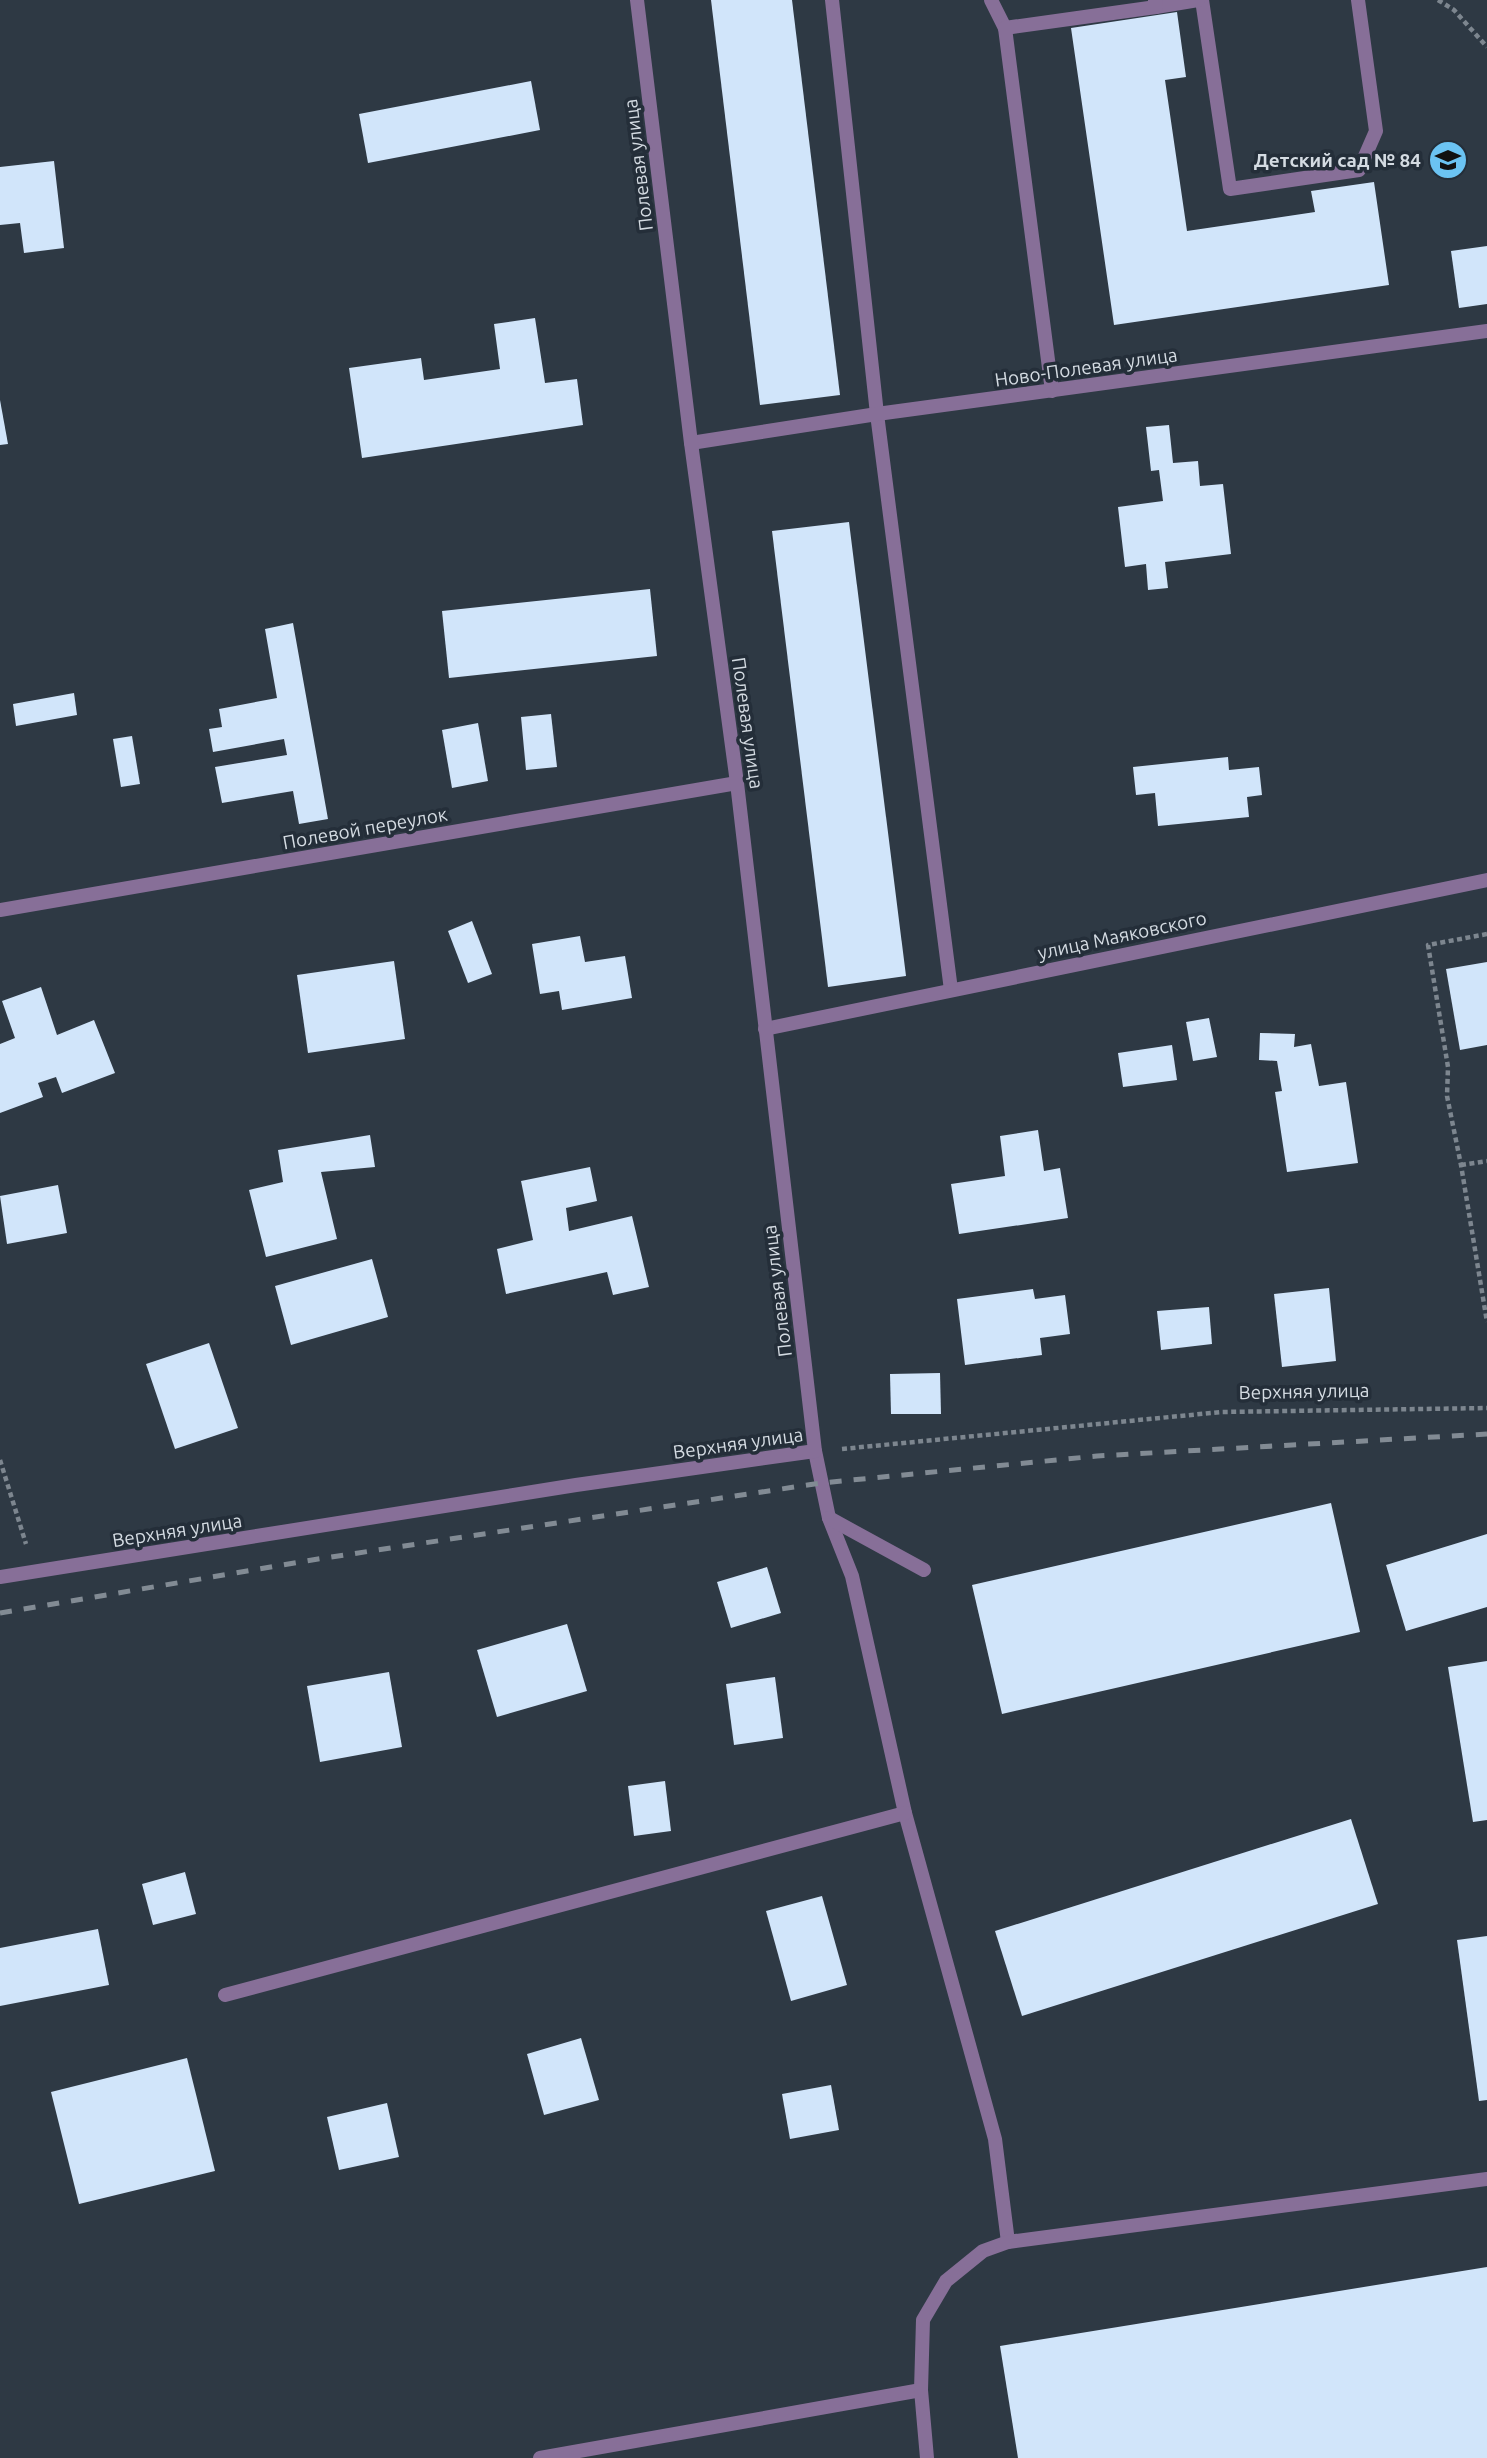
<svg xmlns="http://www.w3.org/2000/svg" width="1487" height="2458" font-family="Ubuntu,sans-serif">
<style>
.building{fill:#d1e5fa}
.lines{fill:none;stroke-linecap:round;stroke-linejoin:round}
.path{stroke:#7d868f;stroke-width:4.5;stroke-dasharray:5 3.5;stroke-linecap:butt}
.lane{stroke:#876f98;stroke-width:14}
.street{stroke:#876f98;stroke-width:14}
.rail{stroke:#828b94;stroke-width:5;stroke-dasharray:12 12;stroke-linecap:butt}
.labels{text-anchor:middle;stroke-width:7;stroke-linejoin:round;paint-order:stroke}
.poi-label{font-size:19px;font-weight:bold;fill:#d4dbe2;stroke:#242e39;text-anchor:end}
.street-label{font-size:19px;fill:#d4dbe2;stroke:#242e39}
</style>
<rect width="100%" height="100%" fill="#2e3944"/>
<g class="building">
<path d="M711,0h81l48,395 -80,10z"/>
<path d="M1177,12l9,65 -21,3 22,151 128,-19 -4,-21 63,-9 15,103 -275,40 -43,-297z"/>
<path d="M531,81l9,49 -172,33 -9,-49z"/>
<path d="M54,161l10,87 -40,5 -4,-30 -20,2v-58z"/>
<path d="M1487,246v58l-28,4 -8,-57z"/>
<path d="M535,318l10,65 32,-4 6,46 -221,33 -13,-90 72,-10 3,22 76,-11 -6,-45z"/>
<path d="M0,400l8,44 -8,1z"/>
<path d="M1169,425l4,38 25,-2 2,25 23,-2 8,70 -66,8 3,26 -20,2 -2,-26 -21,3 -7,-60 45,-6 -4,-31 -8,1 -5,-44z"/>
<path d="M849,522l57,454 -78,11 -56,-456z"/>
<path d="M650,589l7,67 -208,22 -7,-67z"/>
<path d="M293,623l35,196 -29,5 -6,-33 -71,12 -7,-36 72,-12 -3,-16 -71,13 -4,-23 13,-2 -3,-18 58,-11 -12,-69z"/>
<path d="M74,693l3,22 -61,11 -3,-22z"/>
<path d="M551,714l6,53 -31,3 -5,-53z"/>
<path d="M478,723l10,58 -36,7 -10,-58z"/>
<path d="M132,736l8,48 -19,3 -8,-48z"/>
<path d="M1228,757l1,13 30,-3 3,28 -15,2 2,20 -91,9 -3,-33 -19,2 -3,-28z"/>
<path d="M472,921l20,53 -24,9 -20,-52z"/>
<path d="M580,936l5,26 40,-6 7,42 -70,12 -3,-19 -19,3 -8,-50z"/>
<path d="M394,961l11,78 -97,14 -11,-78z"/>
<path d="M1487,962v83l-27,5 -14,-81z"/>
<path d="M41,987l16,48 37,-15 21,53 -53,20 -6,-16 -18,6 5,14 -43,16v-69l15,-6 -13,-37z"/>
<path d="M1209,1018l8,39 -24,4 -7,-39z"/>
<path d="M1260,1033l35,1 -1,13 17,-3 8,42 27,-4 12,81 -71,9 -12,-80 7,-1 -5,-30 -18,-1z"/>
<path d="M1172,1045l5,35 -54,7 -5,-34z"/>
<path d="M1038,1130l6,41 16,-3 8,50 -109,16 -8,-50 54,-8 -5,-40z"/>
<path d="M370,1135l5,32 -54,5 16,67 -71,18 -17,-67 34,-8 -5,-32z"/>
<path d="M590,1167l7,34 -31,7 3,23 63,-15 17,71 -36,8 -6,-23 -101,22 -9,-45 36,-9 -12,-59z"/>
<path d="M58,1185l9,48 -60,11 -7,-48z"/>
<path d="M372,1259l16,58 -97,28 -16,-59z"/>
<path d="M1329,1288l7,73 -54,6 -8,-73z"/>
<path d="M1033,1289l2,10 30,-4 5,39 -30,4 2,17 -77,10 -8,-66z"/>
<path d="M1209,1307l3,37 -51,6 -4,-39z"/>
<path d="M209,1343l29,85 -63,21 -29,-85z"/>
<path d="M940,1373l1,41h-50l-1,-40z"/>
<path d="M1331,1503l29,129 -358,82 -30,-129z"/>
<path d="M1487,1534v73l-81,24 -20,-66z"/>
<path d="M767,1567l14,46 -50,15 -14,-46z"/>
<path d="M567,1624l20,67 -90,26 -20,-67z"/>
<path d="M1487,1661v159l-14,2 -25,-155z"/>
<path d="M389,1672l13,75 -82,15 -13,-76z"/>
<path d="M775,1677l8,61 -49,7 -8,-61z"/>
<path d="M665,1781l6,50 -37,5 -6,-50z"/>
<path d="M1351,1819l27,85 -356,112 -27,-85z"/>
<path d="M185,1872l11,42 -43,11 -11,-41z"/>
<path d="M822,1896l25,89 -56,16 -25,-90z"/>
<path d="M98,1929l11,56 -109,21v-58z"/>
<path d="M1487,1936v164l-8,1 -22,-161z"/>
<path d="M581,2038l18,62 -55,15 -17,-61z"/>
<path d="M187,2058l28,113 -136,33 -28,-112z"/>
<path d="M831,2085l8,45 -49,9 -8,-45z"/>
<path d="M387,2103l12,54 -60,13 -12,-53z"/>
<path d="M1487,2267v191h-469l-18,-112z"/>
</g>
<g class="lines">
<g class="path">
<path d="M1438,0l16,10 33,37"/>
<path d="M1487,934l-59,11 20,122 -1,29 14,69 26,157"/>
<path d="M1461,1165l26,-4"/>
<path d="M842,1449l379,-37 266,-4"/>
<path d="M0,1460l26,84"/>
</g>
<g class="lane">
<path d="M832,0l45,414 74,576"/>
<path d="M991,0l14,28"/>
<path d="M1202,0l28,189 129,-19 17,-39 -18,-131"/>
<path d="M1156,7l42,-7"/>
<path d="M1052,391l-47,-363 151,-21 -1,-7"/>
<path d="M815,1451l14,67 23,58 53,237 90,326 13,103"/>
<path d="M829,1518l95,52"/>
<path d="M225,1995l680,-182"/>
<path d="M540,2458l381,-68"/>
<path d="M927,2458l-6,-68 2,-70 23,-39 37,-30 25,-9 479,-63"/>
</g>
<g class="street">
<path d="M691,443l186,-29 610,-83"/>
<path d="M0,910l737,-127"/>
<path d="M765,1029l722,-149"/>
<path d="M0,1577l576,-92 239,-34 -78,-668 -46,-340 -54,-443"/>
</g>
<path class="rail" d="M0,1613l318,-54 503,-76 276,-27 390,-22"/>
</g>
<defs>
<symbol id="school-disc" viewBox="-11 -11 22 22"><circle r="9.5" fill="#6bc3f2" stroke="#242e39"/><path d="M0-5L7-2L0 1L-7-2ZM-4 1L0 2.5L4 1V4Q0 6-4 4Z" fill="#111"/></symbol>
</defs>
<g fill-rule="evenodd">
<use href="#school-disc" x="1426" y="138" width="44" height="44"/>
</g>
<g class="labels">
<g class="poi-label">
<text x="1421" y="167">Детский сад № 84</text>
</g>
<g class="street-label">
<text transform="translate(638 165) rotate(-97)" y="7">Полевая улица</text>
<text transform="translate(1086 367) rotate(-8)" y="7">Ново-Полевая улица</text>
<text transform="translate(748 723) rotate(82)" y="7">Полевая улица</text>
<text transform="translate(365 828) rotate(-10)" y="7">Полевой переулок</text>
<text transform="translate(1122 935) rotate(-12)" y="7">улица Маяковского</text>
<text transform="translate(777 1291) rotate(-97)" y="7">Полевая улица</text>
<text transform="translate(1304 1391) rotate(-1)" y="7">Верхняя улица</text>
<text transform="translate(738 1443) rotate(-8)" y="7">Верхняя улица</text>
<text transform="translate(177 1530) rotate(-9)" y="7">Верхняя улица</text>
</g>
</g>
</svg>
